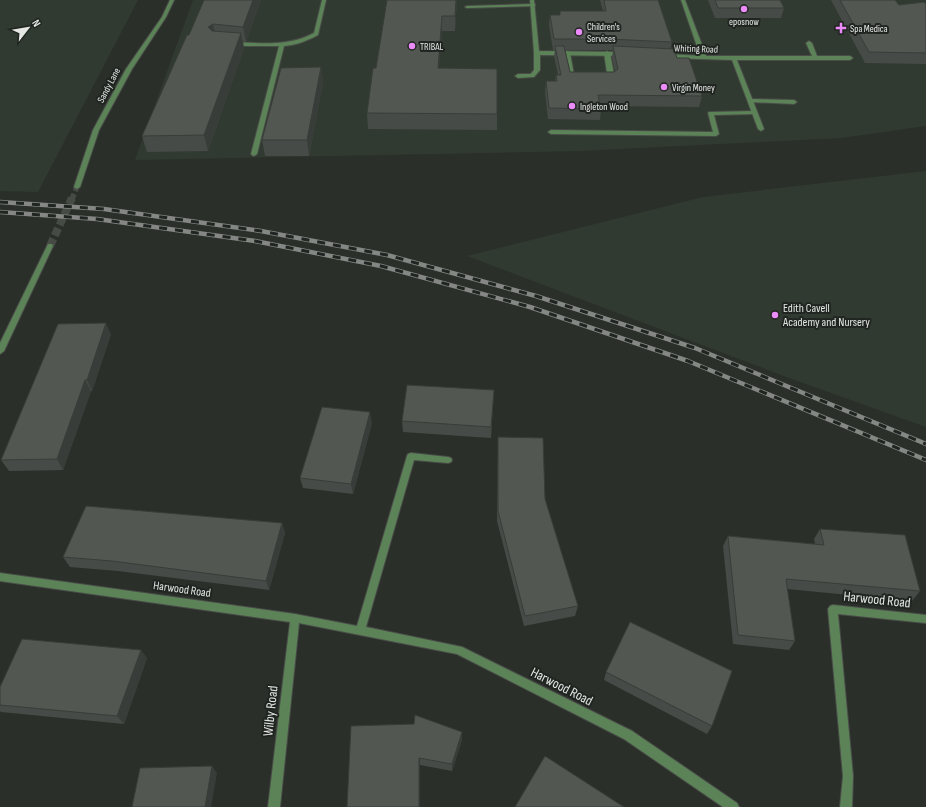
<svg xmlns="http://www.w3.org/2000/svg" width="926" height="807" font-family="'Sofia Sans Condensed',sans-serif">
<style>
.built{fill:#313a30}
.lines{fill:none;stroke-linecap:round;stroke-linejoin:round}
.minor-tunnel-far1{stroke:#474b46;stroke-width:5.5;stroke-dasharray:5.5 3;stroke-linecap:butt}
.minor-tunnel{stroke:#474b46;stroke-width:8;stroke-dasharray:8 3.5;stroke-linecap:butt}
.service-casing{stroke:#494c48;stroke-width:2}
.minor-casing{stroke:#494c48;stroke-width:2}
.service{fill:#5c8357;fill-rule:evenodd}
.minor{fill:#5c8357;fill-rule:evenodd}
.rail-casing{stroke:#848783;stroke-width:4.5}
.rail{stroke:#212521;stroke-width:3;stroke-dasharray:8;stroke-linecap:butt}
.wall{fill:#474b47;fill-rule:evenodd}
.shaded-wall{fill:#393d39}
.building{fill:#525752;stroke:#393d39}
.poi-dot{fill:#ec8cfb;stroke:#212521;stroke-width:1.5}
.labels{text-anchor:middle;stroke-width:4;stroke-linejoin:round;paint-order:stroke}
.far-poi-label{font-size:10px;fill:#e4e7e4;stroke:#212521;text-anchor:start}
.far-street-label{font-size:10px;fill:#e4e7e4;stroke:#212521}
.poi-label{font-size:12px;fill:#e4e7e4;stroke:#212521;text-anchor:start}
.street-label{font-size:12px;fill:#e4e7e4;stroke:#212521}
.near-street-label{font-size:14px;fill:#e4e7e4;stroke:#212521}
</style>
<rect width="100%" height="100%" fill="#2b2f2a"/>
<g class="built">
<path d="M0,0h138l-100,192 -38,-1z"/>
<path d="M193,0h733v126l-85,12 -262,13 -444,9z"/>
<path d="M926,171v256l-145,-52 -314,-119 236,-59z"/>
</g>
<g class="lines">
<path class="minor-tunnel-far1" d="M72,199l5,-12"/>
<path class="minor-tunnel" d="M50,246l22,-48"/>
<defs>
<g id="service">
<path d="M322,0h4l-8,35c-11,6 -22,10 -34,11l-27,108 -3,2 -2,-1 -1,-1 28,-108h-47l-3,-2 3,-2c28,1 56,5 82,-9z"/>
<path d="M681,0h4l22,58 -1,1 -5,-1z"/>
<path d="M533,4h2v2l-68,2 -2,-1 2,-1z"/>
<path d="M567,51l3,2 5,27 -3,2 -3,-2 -5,-27z"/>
<path d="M607,51l3,2 5,27 -3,2 -4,-2 -4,-27z"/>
<path d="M532,74l2,1v2l-16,1 -3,-2 3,-2z"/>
<path d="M750,99l44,1 3,2 -3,2 -46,-2v-2z"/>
<path d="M754,111l2,1v2l-42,1 5,19 -3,2 -165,-2 -3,-2 3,-2 162,2 -5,-19 1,-1z"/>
</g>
<g id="minor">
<path d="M170,0h4l-8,17 -34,52 -33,61 -19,57 -3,2 -2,-1 -1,-1 19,-57 33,-61 36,-52z"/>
<path d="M530,0h4l5,51 84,1 3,2 -3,2 -83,-1v15l-6,7h-4l-1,-1 5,-6v-17z"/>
<path d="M809,41l3,2 5,13h33l3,2 -3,2h-113l27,69 -3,2 -3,-2 -26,-69 -66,-2 -3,-2 3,-2 38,2h108l-6,-13z"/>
<path d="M48,244h4l1,2 -49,105 -4,3v-11z"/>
<path d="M411,453l37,4 3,1 1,2 -1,2 -3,1 -34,-3 -48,167 96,20 170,84 105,72 2,4h-16l-99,-68 -167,-85 -158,-31 -19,184h-12l22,-185 -290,-41v-8l295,41 62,12 50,-170 1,-2z"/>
<path d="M833,605l93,10v8l-88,-9 15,162 -1,31h-12l3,-31 -15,-167 2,-3z"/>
</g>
</defs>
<use href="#service" class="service-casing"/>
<use href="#minor" class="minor-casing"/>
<use href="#service" class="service"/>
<use href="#minor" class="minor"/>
<defs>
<g id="rail">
<path d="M0,202l104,7 157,22 126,24 149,41 159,52 231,96"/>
<path d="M0,212l97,7 158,22 126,25 149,41 158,54 238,99"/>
</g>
</defs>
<use href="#rail" class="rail-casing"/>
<use href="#rail" class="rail"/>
</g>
<g class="wall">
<path d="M261,0l-15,42 -3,-1 1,7 -36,103 -61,1 -5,-16 47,-101z"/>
<path d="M457,0l-2,31h-13l-3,37 58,46v16l-129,-1 -1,-16 9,-45z"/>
<path d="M600,0h58l14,42 -2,7 32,47 -3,11 -99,-1 1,3 -1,11 -52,-1 -3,-27 1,-11h9l1,-6h2l-4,-19 1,-6h-2l-4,-25 1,-10h10l43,-4zM565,50h48l-1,7 3,15h-45z"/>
<path d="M708,0h72l4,8 -3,10h-66z"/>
<path d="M831,0h64l4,5 27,-1v60l-61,-1z"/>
<path d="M321,67l2,15 -14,74h-44l-3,-16z"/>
<path d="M111,334l-19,57h-1l-28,79 -54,1 -8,-11z"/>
<path d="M494,390l-3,48 -88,-6 -1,-11z"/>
<path d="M372,423l-19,71 -50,-6 -3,-10z"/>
<path d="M498,437l47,62 33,107 -3,10 -51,10 -27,-105z"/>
<path d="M282,523l3,10 -16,57 -151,-19 -48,-4 -7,-10z"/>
<path d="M820,529l100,62 -8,10 -125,-12 8,52 -6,9 -56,-6 -10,-98 5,-10 87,8 -1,-5z"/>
<path d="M147,658l-23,66 -123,-12 -1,-1v-24z"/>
<path d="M606,672l106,54 -5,8 -103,-54z"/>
<path d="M414,724l48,8v8l-10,31 -32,-6z"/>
</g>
<g class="shaded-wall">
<path d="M253,0h8l-15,42 -3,-15z"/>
<path d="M456,0h1l-2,31v-15z"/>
<path d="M442,16v15l-4,53v-16z"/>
<path d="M213,24l3,16 -8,-13z"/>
<path d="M241,33l3,15 -36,103 -4,-16z"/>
<path d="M321,67l2,15 -14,74 -2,-16z"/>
<path d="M106,323l5,11 -19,57 -5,-11z"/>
<path d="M85,380l6,11 -28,79 -6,-11z"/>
<path d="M370,412l2,11 -19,71 -2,-10z"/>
<path d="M282,523l3,10 -16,57 -3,-9z"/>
<path d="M141,650l6,8 -23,66 -7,-8z"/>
<path d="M462,732v8l-10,31v-7z"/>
<path d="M419,758l1,7v42h-1z"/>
<path d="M212,766l5,7 -6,34h-6z"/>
</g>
<g class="building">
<path d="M204,0h49l-10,27 -30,-3 -5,3 4,4 29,2 -37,102 -62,1 45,-101h2z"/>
<path d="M387,0h69l-1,16h-13l-4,52 59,1v45l-130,-1 6,-45h3z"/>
<path d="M604,0h54l14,42 -63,-3h-55l-4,-24h10v-4h46z"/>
<path d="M715,0h65l4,8h-66z"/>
<path d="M840,0h55l4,5 25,-3 2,2v49l-57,-1z"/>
<path d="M555,46h9l6,26h44l4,-3 -5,-23 61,3 3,9h12l13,38 -104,-1 3,14 -52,-1 -3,-27h11l-1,-6h5z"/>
<path d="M321,67l-14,73h-45l19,-72z"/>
<path d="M106,323l-19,57h-2l-28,79 -56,1 57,-136z"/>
<path d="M407,385l87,5 -3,37 -89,-6z"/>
<path d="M322,407l48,5 -19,72 -51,-6z"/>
<path d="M498,437l45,1 2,61 33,107 -53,10 -27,-105z"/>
<path d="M86,506l196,17 -16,58 -154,-20 -49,-4z"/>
<path d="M820,529l85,6 15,56 -134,-12 9,62 -57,-6 -10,-99 96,9z"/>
<path d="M630,622l102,49 -20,55 -106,-54z"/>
<path d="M22,639l119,11 -24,66 -117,-11v-18z"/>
<path d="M415,715l47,17 -10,32 -33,-6v49h-72l4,-81 63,-2z"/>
<path d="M545,756l79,51h-109z"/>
<path d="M212,766l-7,41h-73l8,-39z"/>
</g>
<g class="poi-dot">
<circle cx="744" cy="9" r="4"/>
<path d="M839 22h4v4h4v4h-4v4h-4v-4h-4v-4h4z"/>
<circle cx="579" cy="32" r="4"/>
<circle cx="412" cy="46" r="4"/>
<circle cx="664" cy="87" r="4"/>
<circle cx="572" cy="106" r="4"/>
<circle cx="775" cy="315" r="4"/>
</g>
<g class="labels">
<g class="far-poi-label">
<text x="744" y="25" text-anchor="middle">eposnow</text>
<text x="587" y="30">Children's<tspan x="587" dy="12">Services</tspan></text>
<text x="850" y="32">Spa Medica</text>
<text x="420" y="50">TRIBAL</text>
<text x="672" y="91">Virgin Money</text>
<text x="580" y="110">Ingleton Wood</text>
</g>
<g class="far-street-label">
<text transform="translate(696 48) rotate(2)" y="4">Whiting Road</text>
<text transform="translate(108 85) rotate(-62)" y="4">Sandy Lane</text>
</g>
<g class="poi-label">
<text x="783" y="312">Edith Cavell<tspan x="783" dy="14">Academy and Nursery</tspan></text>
</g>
<g class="street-label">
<text transform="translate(182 589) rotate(8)" y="4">Harwood Road</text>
</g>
<g class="near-street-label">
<text transform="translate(877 599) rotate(6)" y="5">Harwood Road</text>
<text transform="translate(562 686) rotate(27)" y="5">Harwood Road</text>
<text transform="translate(270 711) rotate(-84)" y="5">Wilby Road</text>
</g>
</g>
<g transform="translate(28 28) rotate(59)" stroke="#212521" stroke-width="3" paint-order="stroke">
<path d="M0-3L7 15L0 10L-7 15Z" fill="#e4e7e4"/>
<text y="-6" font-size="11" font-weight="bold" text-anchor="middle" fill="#e4e7e4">N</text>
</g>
</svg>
